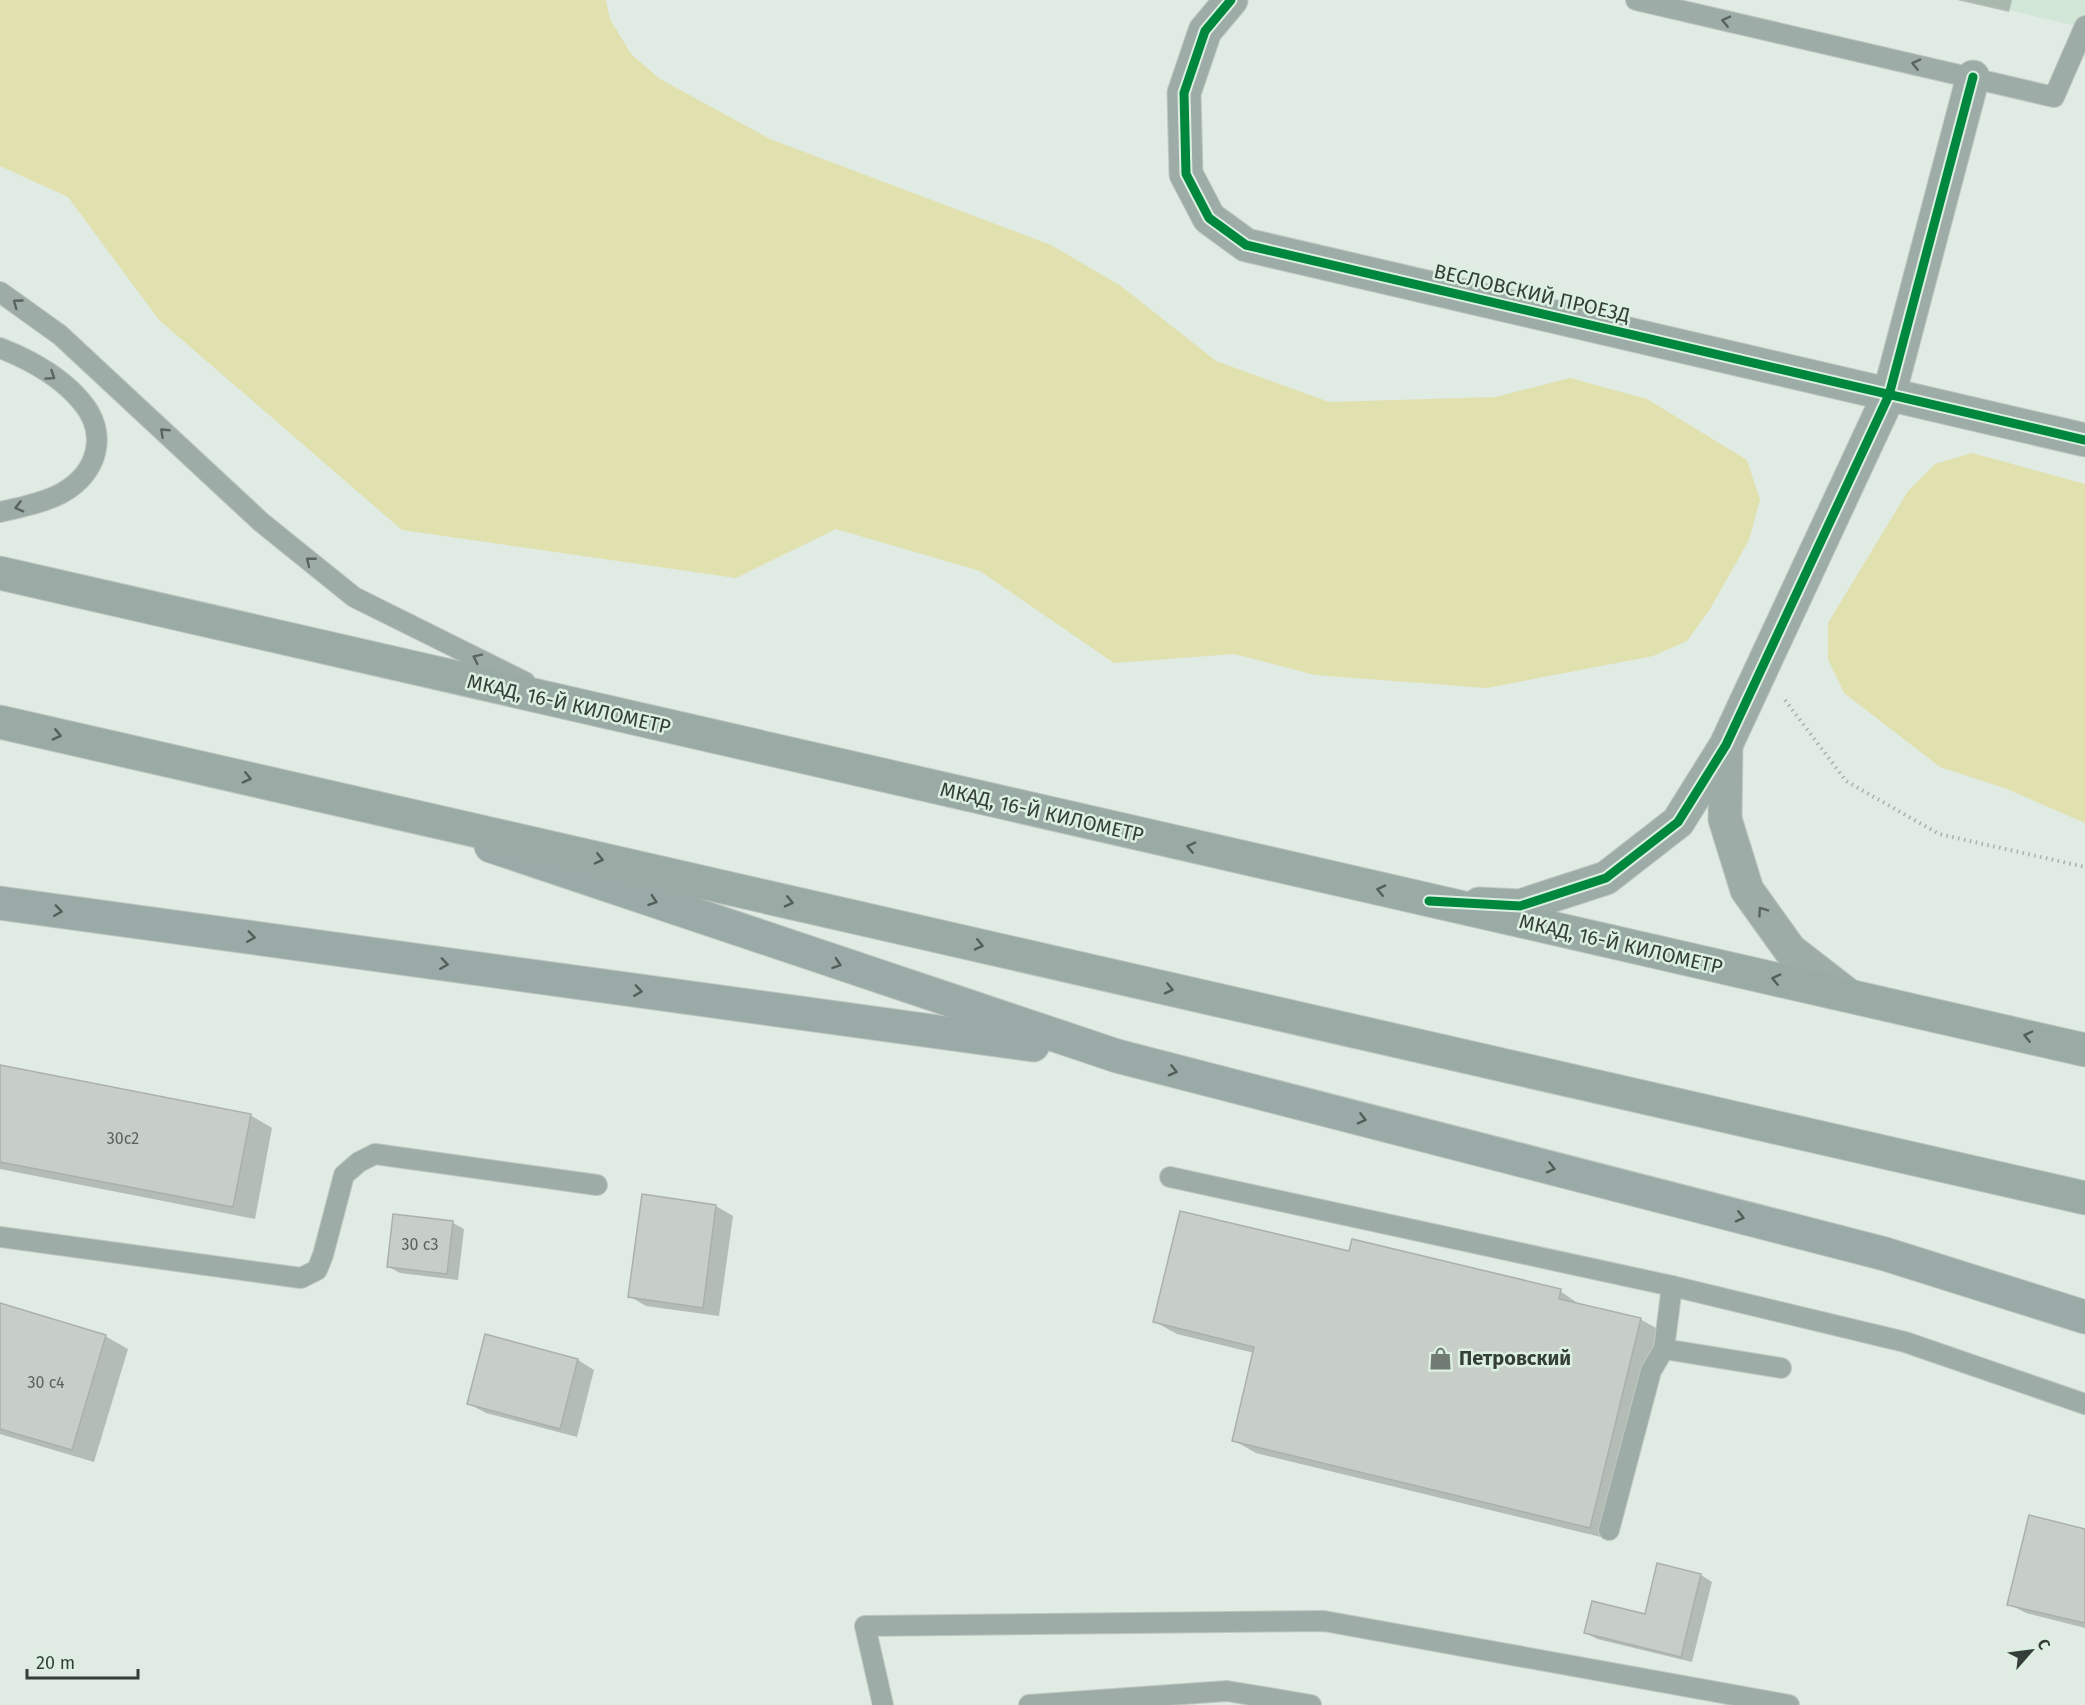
<svg xmlns="http://www.w3.org/2000/svg" width="2085" height="1705" font-family="'Fira Sans',sans-serif">
<style>
.built{fill:#d2e6d8}
.green{fill:#e1e0af}
.shadow{fill:#0003}
.building{fill:#c7cec7;stroke:#abb1aa;stroke-width:1.5}
.lines{fill:none;stroke-linecap:round;stroke-linejoin:round}
.service-casing{stroke:#bfc8c2;stroke-width:22}
.minor-casing{stroke:#bfc8c2;stroke-width:35}
.secondary-casing{stroke:#bfc8c2;stroke-width:35}
.trunk-casing{stroke:#bfc8c2;stroke-width:35}
.path{stroke:#a6b2ad;stroke-width:4;stroke-dasharray:1.5 4.5;stroke-linecap:butt}
.service{stroke:#9eaca8;stroke-width:20}
.minor{stroke:#9eaca8;stroke-width:33}
.secondary{stroke:#9aaaa6;stroke-width:33}
.trunk{stroke:#9aaba6;stroke-width:33}
.cycleway-casing{stroke:#dbf0e1;stroke-width:13}
.cycleway{stroke:#00873e;stroke-width:9}
.oneway{stroke:#5a645f}
.oneway2{stroke:#535f59}
.oneway3{stroke:#535e59}
.labels{text-anchor:middle;stroke-width:5;stroke-linejoin:round;paint-order:stroke}
.number-label{font-size:16px;fill:#5a625c}
.street-label{font-size:20px;fill:#353e38;stroke:#dbf0e1}
.poi-label{font-size:20px;font-weight:bold;fill:#353e38;stroke:#dbf0e1;text-anchor:start}
</style>
<rect width="100%" height="100%" fill="#e0ebe3"/>
<path class="built" d="M1965,0h120v28z"/>
<g class="green">
<path d="M0,0h606l4,19 21,35 29,25 110,60 281,106 70,41 95,75 113,41 166,-5 75,-19 77,21 100,61 13,40 -11,40 -39,69 -23,32 -34,15 -166,32 -172,-13 -81,-21 -120,9 -134,-92 -144,-42 -100,49 -334,-48 -243,-210 -91,-123 -68,-31z"/>
<path d="M1972,453l113,31v339l-78,-34 -67,-22 -96,-74 -16,-34v-36l80,-132 27,-27z"/>
</g>
<g class="shadow">
<path d="M1957,0h55l-3,12z"/>
<path d="M0,1067l250,48 22,13 -17,91 -255,-50z"/>
<path d="M643,1196l73,10 17,10 -14,100 -73,-10 -17,-10z"/>
<path d="M453,1223l11,6 -6,51 -58,-7 -11,-6z"/>
<path d="M1350,1253l210,38 22,15 58,13 23,13 -50,208 -357,-87 -23,-13 21,-87 -77,-19 -22,-12z"/>
<path d="M0,1305l105,31 23,13 -34,113 -94,-28z"/>
<path d="M578,1360l16,10 -17,67 -91,-24 -17,-9z"/>
<path d="M2085,1530v98l-59,-15 -17,-9z"/>
<path d="M1659,1565l42,10 11,7 -20,80 -95,-23 -11,-6 60,-17z"/>
</g>
<g class="building">
<path d="M0,1065l251,49 -18,93 -233,-45z"/>
<path d="M642,1194l74,11 -13,103 -75,-11z"/>
<path d="M1180,1211l169,40 3,-12 209,50 -2,10 82,19 -51,210 -358,-87 22,-94 -101,-25z"/>
<path d="M393,1214l60,7 -6,53 -60,-7z"/>
<path d="M0,1303l106,32 -34,115 -72,-21z"/>
<path d="M485,1334l93,25 -18,70 -93,-25z"/>
<path d="M2029,1515l56,14v94l-78,-18z"/>
<path d="M1657,1563l44,11 -20,83 -97,-24 8,-32 53,13z"/>
</g>
<g class="lines">
<defs>
<g id="service">
<path d="M1636,0l418,97 31,-71"/>
<path d="M0,292l60,43 201,187 93,75 171,85"/>
<path d="M0,348c28,11 61,29 81,53 28,32 17,72 -19,92 -19,10 -41,14 -62,19"/>
<path d="M1170,1177l502,109 233,56 180,62"/>
<path d="M0,1237l301,41 16,-8 6,-15 21,-80 15,-13 16,-8 222,31"/>
<path d="M1672,1286l-8,63 117,19"/>
<path d="M1609,1530l42,-159 13,-22"/>
<path d="M883,1705l-18,-79 459,-5 465,84"/>
<path d="M1029,1705l198,-14 84,14"/>
</g>
<g id="minor">
<path d="M1231,0l-26,31 -21,62 2,81 23,44 37,27 839,195"/>
<path d="M1726,746l-1,73 22,71 43,60 58,45"/>
<path d="M1479,904l41,2 86,-28 72,-56 48,-77 163,-350 84,-318"/>
</g>
<g id="secondary">
<path d="M491,846l626,210 768,198 200,63"/>
<path d="M0,903l1033,142"/>
</g>
<g id="trunk">
<path d="M0,573l2085,477"/>
<path d="M0,722l2085,476"/>
</g>
</defs>
<use href="#service" class="service-casing"/>
<use href="#minor" class="minor-casing"/>
<use href="#secondary" class="secondary-casing"/>
<use href="#trunk" class="trunk-casing"/>
<path class="path" d="M1785,700l61,81 93,53 146,33"/>
<use href="#service" class="service"/>
<use href="#minor" class="minor"/>
<use href="#secondary" class="secondary"/>
<use href="#trunk" class="trunk"/>
<defs>
<g id="cycleway">
<path d="M1231,0l-26,31 -21,62 2,81 23,44 37,27 839,195"/>
<path d="M1429,901l91,5 86,-28 72,-56 48,-77 163,-350 84,-318"/>
</g>
</defs>
<use href="#cycleway" class="cycleway-casing"/>
<use href="#cycleway" class="cycleway"/>
</g>
<defs><path id="oneway-chevron" d="M-2-3.5L2.5 0L-2 3.5" fill="none" stroke-width="1.6" stroke-linecap="round" stroke-linejoin="round" transform="scale(1.5)"/></defs>
<g class="oneway">
<use href="#oneway-chevron" transform="translate(1726 21) rotate(-167)"/>
<use href="#oneway-chevron" transform="translate(1916 64) rotate(-167)"/>
<use href="#oneway-chevron" transform="translate(17 303) rotate(-144)"/>
<use href="#oneway-chevron" transform="translate(51 376) rotate(34)"/>
<use href="#oneway-chevron" transform="translate(164 432) rotate(-137)"/>
<use href="#oneway-chevron" transform="translate(19 507) rotate(166)"/>
<use href="#oneway-chevron" transform="translate(310 561) rotate(-141)"/>
<use href="#oneway-chevron" transform="translate(477 658) rotate(-154)"/>
<use href="#oneway-chevron" transform="translate(1762 911) rotate(-125)"/>
</g>
<g class="oneway2">
<use href="#oneway-chevron" transform="translate(57 735) rotate(13)"/>
<use href="#oneway-chevron" transform="translate(247 778) rotate(13)"/>
<use href="#oneway-chevron" transform="translate(1191 847) rotate(-167)"/>
<use href="#oneway-chevron" transform="translate(599 859) rotate(13)"/>
<use href="#oneway-chevron" transform="translate(1381 890) rotate(-167)"/>
<use href="#oneway-chevron" transform="translate(789 902) rotate(13)"/>
<use href="#oneway-chevron" transform="translate(979 945) rotate(13)"/>
<use href="#oneway-chevron" transform="translate(1776 979) rotate(-167)"/>
<use href="#oneway-chevron" transform="translate(1169 989) rotate(13)"/>
<use href="#oneway-chevron" transform="translate(2028 1036) rotate(-167)"/>
</g>
<g class="oneway3">
<use href="#oneway-chevron" transform="translate(653 901) rotate(19)"/>
<use href="#oneway-chevron" transform="translate(58 911) rotate(8)"/>
<use href="#oneway-chevron" transform="translate(251 937) rotate(8)"/>
<use href="#oneway-chevron" transform="translate(444 964) rotate(8)"/>
<use href="#oneway-chevron" transform="translate(837 964) rotate(19)"/>
<use href="#oneway-chevron" transform="translate(638 991) rotate(8)"/>
<use href="#oneway-chevron" transform="translate(1173 1071) rotate(14)"/>
<use href="#oneway-chevron" transform="translate(1362 1119) rotate(14)"/>
<use href="#oneway-chevron" transform="translate(1551 1168) rotate(14)"/>
<use href="#oneway-chevron" transform="translate(1740 1217) rotate(14)"/>
</g>
<defs>
<symbol id="shop-bare" viewBox="-9 -9 18 18"><path d="M-5-2.5h2.3a2.7 3.5 0 0 1 5.4 0H5L5.5 6h-11ZM-1.5-2.5h3a1.5 2.3 0 0 0-3 0Z" fill="#717b74" stroke="#dbf0e1" stroke-width="2.5" paint-order="stroke"/></symbol>
</defs>
<g fill-rule="evenodd">
<use href="#shop-bare" x="1424" y="1342" width="33" height="33"/>
</g>
<g class="labels">
<g class="number-label">
<text x="123" y="1144">30с2</text>
<text x="420" y="1250">30 с3</text>
<text x="46" y="1388">30 с4</text>
</g>
<g class="street-label">
<text transform="translate(1532 293) rotate(13)" y="7">ВЕСЛОВСКИЙ ПРОЕЗД</text>
<text transform="translate(569 704) rotate(13)" y="7">МКАД, 16-Й КИЛОМЕТР</text>
<text transform="translate(1042 812) rotate(13)" y="7">МКАД, 16-Й КИЛОМЕТР</text>
<text transform="translate(1621 944) rotate(13)" y="7">МКАД, 16-Й КИЛОМЕТР</text>
</g>
<g class="poi-label">
<text x="1459" y="1365">Петровский</text>
</g>
</g>
<g transform="translate(2031 1651) rotate(62)" stroke="#dbf0e1" stroke-width="4.5" paint-order="stroke">
<path d="M0-4.5L10 22L0 15L-10 22Z" fill="#353e38"/>
<text y="-9" font-size="16" font-weight="bold" text-anchor="middle" fill="#353e38">С</text>
</g>
<path d="M27 1669v9h111v-9" fill="none" stroke="#353e38" stroke-width="3"/>
<text x="36" y="1669" font-size="18" fill="#353e38" stroke="#dbf0e1" stroke-width="4.5" paint-order="stroke">20 m</text>
</svg>
